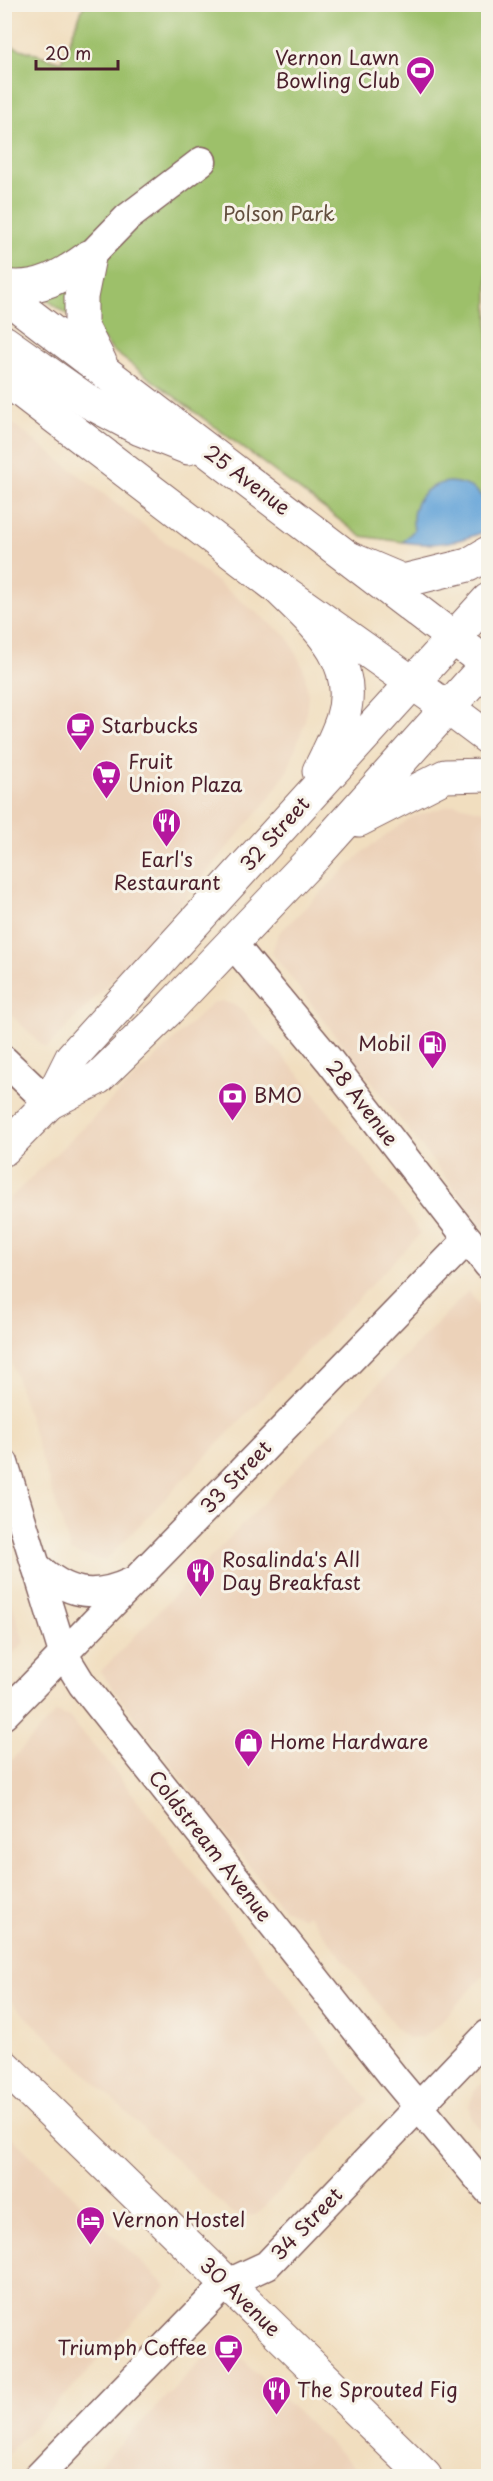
<svg xmlns="http://www.w3.org/2000/svg" width="493" height="2481" font-family="'Playpen Sans',sans-serif">
<style>
.built{fill:#ecd2b9}
.green{fill:#9dc06a;stroke:#74704a;stroke-width:1.5}
.water{fill:#66a5d9;stroke:#586282;stroke-width:1.5}
.lines{fill:none;stroke-linecap:round;stroke-linejoin:round}
.street-casing{stroke:#84625f;stroke-width:31}
.secondary-casing{stroke:#84625f;stroke-width:35}
.primary-casing{stroke:#84625f;stroke-width:35}
.highway-casing{stroke:#84625f;stroke-width:35}
.street{stroke:#fff;stroke-width:28}
.secondary{stroke:#fff;stroke-width:33}
.primary{stroke:#fff;stroke-width:33}
.highway{stroke:#fff;stroke-width:33}
.labels{text-anchor:middle;stroke-width:6;stroke-linejoin:round;paint-order:stroke}
.poi-label{font-size:20px;fill:#4a1f2b;stroke:#f7f3e8;text-anchor:start}
.park-label{font-size:20px;fill:#634f3e;stroke:#f7f3e8}
.street-label{font-size:20px;fill:#4a1f2b;stroke:#f7f3e8}
</style>
<rect width="100%" height="100%" fill="#f7f3e8"/>
<filter id="ink" filterUnits="userSpaceOnUse"><feTurbulence type="fractalNoise" baseFrequency=".0167" numOctaves="2"/><feDisplacementMap in="SourceGraphic" scale="12" xChannelSelector="R" yChannelSelector="G"/><feConvolveMatrix kernelMatrix="1 2 1 2 8 2 1 2 1" color-interpolation-filters="sRGB"/></filter>
<filter id="wash" filterUnits="userSpaceOnUse"><feTurbulence type="fractalNoise" baseFrequency=".008" numOctaves="4" result="noise"/><feDisplacementMap in="SourceGraphic" scale="24" xChannelSelector="R" yChannelSelector="G"/><feGaussianBlur stdDeviation="1.35" result="paint"/><feColorMatrix in="noise" values="0 0 0 0 0 0 0 0 0 0 0 0 0 0 0 0 0 1.4 0 .05"/><feComposite in="paint" operator="in"/></filter>
<g filter="url(#wash)">
<rect width="100%" height="100%" fill="#f1debf"/>
<g class="built">
<path d="M4,417l284,220 16,33 4,25 -3,27 -18,50 -21,30 -118,140 -102,107 -41,-40z"/>
<path d="M455,804l33,8v421l-216,-280 6,-19 86,-83 48,-34z"/>
<path d="M222,1001l15,5 68,75 116,152 -316,328 -34,-9 -66,-210v-139l207,-200z"/>
<path d="M468,1291l20,25v655l-54,58 -11,8 -14,2 -9,-7 -92,-118 -6,4 -18,-9 -11,-12 -173,-225z"/>
<path d="M4,1579l20,63 -19,20h-1z"/>
<path d="M56,1712l13,5 36,41 263,342 -112,115 -16,1 -11,-5 -224,-215v-229z"/>
<path d="M488,2077v62l-17,-21 -2,-13 5,-13z"/>
<path d="M4,2130l162,156 -87,95 -74,76z"/>
<path d="M222,2339l142,137h-275z"/>
</g>
<path class="green" d="M84,5h404v523l-85,14 -42,-6 -249,-186 -7,-9 -100,-71v-226l56,18z"/>
<path class="water" d="M449,482c32,2 40,19 39,48 -28,12 -54,17 -85,12l11,-12c-5,-25 9,-45 35,-48z"/>
</g>
<g filter="url(#ink)">
<g class="lines">
<defs>
<g id="street">
<path d="M89,257l38,-39 75,-57"/>
<path d="M233,944l96,116 159,205"/>
<path d="M4,1060l45,43"/>
<path d="M4,1463l59,190 19,31 314,396 92,110"/>
<path d="M36,1566c31,28 56,34 95,16"/>
<path d="M4,1715l464,-476"/>
<path d="M39,2476l187,-192 41,-19 221,-231"/>
</g>
<g id="secondary">
<path d="M448,708l40,30"/>
<path d="M4,2066l421,410"/>
</g>
<g id="primary">
<path d="M89,257l-8,40v28l19,37"/>
<path d="M4,286c34,5 59,-10 85,-29"/>
<path d="M4,295l483,369"/>
<path d="M4,342l85,60 51,27 48,19"/>
<path d="M4,378l273,209 171,121"/>
</g>
<g id="highway">
<path d="M351,559l52,22 65,-16 20,-12"/>
<path d="M277,587c38,37 84,75 65,133 -6,18 -15,35 -23,51"/>
<path d="M359,820l86,-44 43,-1"/>
<path d="M49,1103l49,-25 68,-66 150,-157 172,-192"/>
<path d="M4,1149l45,-46 23,-46 416,-457"/>
</g>
</defs>
<use href="#street" class="street-casing"/>
<use href="#secondary" class="secondary-casing"/>
<use href="#primary" class="primary-casing"/>
<use href="#highway" class="highway-casing"/>
<use href="#street" class="street"/>
<use href="#secondary" class="secondary"/>
<use href="#primary" class="primary"/>
<use href="#highway" class="highway"/>
</g>
</g>
<defs>
<symbol id="stadium-pin" viewBox="-11 -11 22 30"><path d="M0 17L-7.5 6A9.5 9.5 0 1 1 7.5 6Z" fill="#b5179e" stroke="#f7f3e8"/><path d="M0-5a6.5 5 0 1 0 0 10a6.5 5 0 1 0 0-10ZM-3.5-1.8h7v3.6h-7Z" fill="#fff"/></symbol>
<symbol id="cafe-pin" viewBox="-11 -11 22 30"><path d="M0 17L-7.5 6A9.5 9.5 0 1 1 7.5 6Z" fill="#b5179e" stroke="#f7f3e8"/><path d="M-5.5-4.5H6V0H3Q3 3.5 0 3.5H-2.5Q-5.5 3.5-5.5 0ZM3-3.2v2h1.7v-2ZM-6 4.5H4V6H-6Z" fill="#fff"/></symbol>
<symbol id="supermarket-pin" viewBox="-11 -11 22 30"><path d="M0 17L-7.5 6A9.5 9.5 0 1 1 7.5 6Z" fill="#b5179e" stroke="#f7f3e8"/><path d="M-6-5.5h2.5l.6 2H6L4.5 2H-2.5L-4.4-4H-6ZM-1.5 3.2a1.3 1.3 0 1 0 .1 0ZM3 3.2a1.3 1.3 0 1 0 .1 0Z" fill="#fff"/></symbol>
<symbol id="restaurant-pin" viewBox="-11 -11 22 30"><path d="M0 17L-7.5 6A9.5 9.5 0 1 1 7.5 6Z" fill="#b5179e" stroke="#f7f3e8"/><path d="M-5-6h1v4h1v-4h1v4h1v-4h1v5L-1.5 .5V6h-2V.5L-5-1ZM5-6V6H3V1.5H1.5Q1.5-4 5-6Z" fill="#fff"/></symbol>
<symbol id="fuel-pin" viewBox="-11 -11 22 30"><path d="M0 17L-7.5 6A9.5 9.5 0 1 1 7.5 6Z" fill="#b5179e" stroke="#f7f3e8"/><path d="M-5.5-6h7V0h2V4h1.3V-2.5L3-4.5l.8-.8L6-3V5H2.5V1h-1V6h-7ZM-4.2-4.7v3.2H.2V-4.7Z" fill="#fff"/></symbol>
<symbol id="bank-pin" viewBox="-11 -11 22 30"><path d="M0 17L-7.5 6A9.5 9.5 0 1 1 7.5 6Z" fill="#b5179e" stroke="#f7f3e8"/><path d="M-6-4H6V4H-6ZM0-2.3a2.3 2.3 0 1 0 0 4.6a2.3 2.3 0 1 0 0-4.6Z" fill="#fff"/></symbol>
<symbol id="shop-pin" viewBox="-11 -11 22 30"><path d="M0 17L-7.5 6A9.5 9.5 0 1 1 7.5 6Z" fill="#b5179e" stroke="#f7f3e8"/><path d="M-5-2.5h2.3a2.7 3.5 0 0 1 5.4 0H5L5.5 6h-11ZM-1.5-2.5h3a1.5 2.3 0 0 0-3 0Z" fill="#fff"/></symbol>
<symbol id="hotel-pin" viewBox="-11 -11 22 30"><path d="M0 17L-7.5 6A9.5 9.5 0 1 1 7.5 6Z" fill="#b5179e" stroke="#f7f3e8"/><path d="M-6-4.5h1.5V1H6V5H4.5V3h-9V5H-6ZM-4 0a1.8 1.8 0 1 1 3.6 0ZM.5 0V-2.5h3Q6-2.5 6 0Z" fill="#fff"/></symbol>
</defs>
<g fill-rule="evenodd">
<use href="#stadium-pin" x="404" y="54" width="33" height="45"/>
<use href="#cafe-pin" x="64" y="710" width="33" height="45"/>
<use href="#supermarket-pin" x="90" y="758" width="33" height="45"/>
<use href="#restaurant-pin" x="150" y="806" width="33" height="45"/>
<use href="#fuel-pin" x="416" y="1028" width="33" height="45"/>
<use href="#bank-pin" x="216" y="1080" width="33" height="45"/>
<use href="#restaurant-pin" x="184" y="1556" width="33" height="45"/>
<use href="#shop-pin" x="232" y="1726" width="33" height="45"/>
<use href="#hotel-pin" x="74" y="2204" width="33" height="45"/>
<use href="#cafe-pin" x="212" y="2332" width="33" height="45"/>
<use href="#restaurant-pin" x="260" y="2374" width="33" height="45"/>
</g>
<g class="labels">
<g class="poi-label">
<text x="400" y="65" text-anchor="end">Vernon Lawn<tspan x="400" dy="23">Bowling Club</tspan></text>
<text x="101" y="733">Starbucks</text>
<text x="128" y="769">Fruit<tspan x="128" dy="23">Union Plaza</tspan></text>
<text x="167" y="867" text-anchor="middle">Earl's<tspan x="167" dy="23">Restaurant</tspan></text>
<text x="411" y="1051" text-anchor="end">Mobil</text>
<text x="254" y="1103">BMO</text>
<text x="222" y="1567">Rosalinda's All<tspan x="222" dy="23">Day Breakfast</tspan></text>
<text x="270" y="1749">Home Hardware</text>
<text x="112" y="2227">Vernon Hostel</text>
<text x="207" y="2355" text-anchor="end">Triumph Coffee</text>
<text x="297" y="2397">The Sprouted Fig</text>
</g>
<g class="park-label">
<text x="279" y="221">Polson Park</text>
</g>
<g class="street-label">
<text transform="translate(247 480) rotate(37)" y="7">25 Avenue</text>
<text transform="translate(275 834) rotate(-48)" y="7">32 Street</text>
<text transform="translate(362 1103) rotate(52)" y="7">28 Avenue</text>
<text transform="translate(236 1477) rotate(-46)" y="7">33 Street</text>
<text transform="translate(210 1846) rotate(52)" y="7">Coldstream Avenue</text>
<text transform="translate(307 2224) rotate(-46)" y="7">34 Street</text>
<text transform="translate(240 2297) rotate(44)" y="7">30 Avenue</text>
</g>
</g>
<rect width="493" height="2481" fill="none" stroke="#f7f3e8" stroke-width="24"/>
<path d="M36 60v9h82v-9" fill="none" stroke="#4a1f2b" stroke-width="3"/>
<text x="45" y="60" font-size="18" fill="#4a1f2b" stroke="#f7f3e8" stroke-width="4.5" paint-order="stroke">20 m</text>
</svg>
